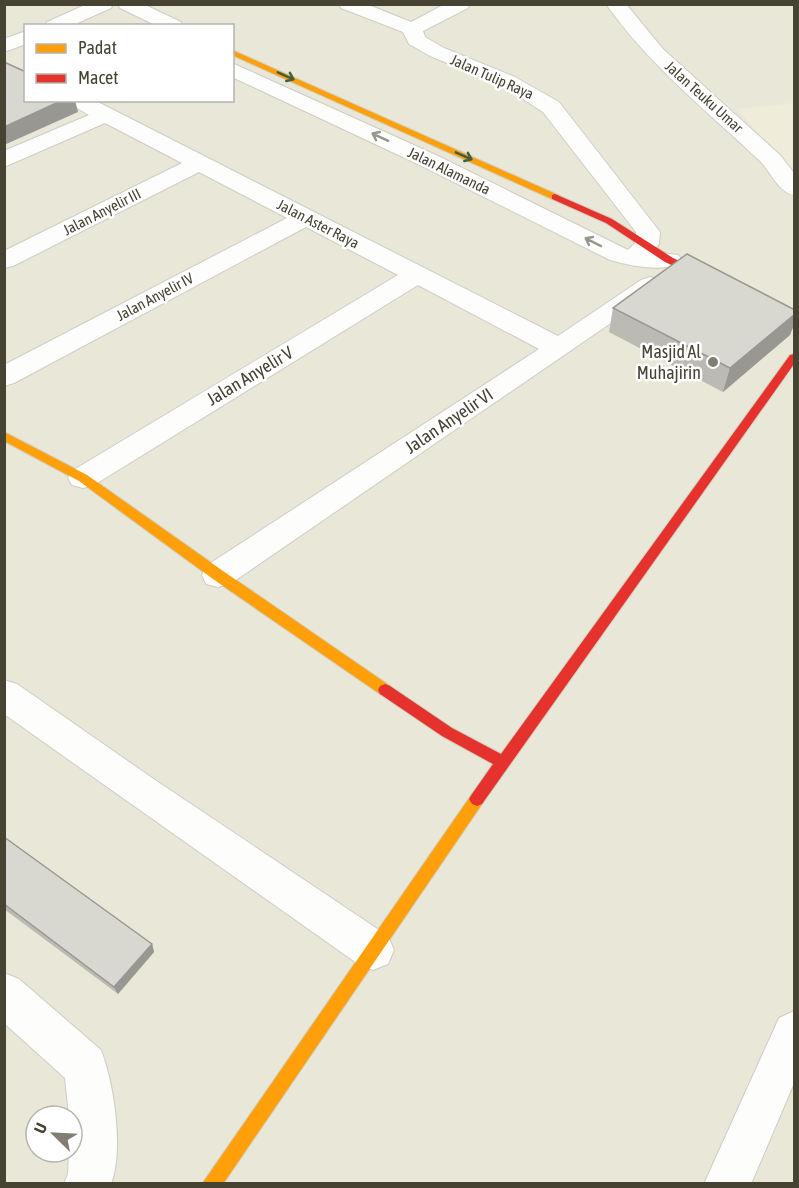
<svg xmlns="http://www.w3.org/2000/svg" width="799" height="1188" font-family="'Asap Condensed',sans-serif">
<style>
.residential{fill:#e9e7d8;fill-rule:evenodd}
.education{fill:#efedd9}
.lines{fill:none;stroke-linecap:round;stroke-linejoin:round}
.street-casing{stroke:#cecdc5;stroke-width:2}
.slow-casing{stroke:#d0cebe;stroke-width:2}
.jam-casing{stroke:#d0cebe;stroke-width:2}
.street{fill:#fdfdfc;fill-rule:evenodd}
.slow{fill:#ff9f0a;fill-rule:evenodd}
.jam{fill:#e5322d;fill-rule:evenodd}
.wall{fill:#bbbab3}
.shaded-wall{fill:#989792}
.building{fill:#d9d8d0;stroke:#989792;stroke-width:1.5}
.oneway{stroke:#405f3c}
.oneway2{stroke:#98978d}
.poi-dot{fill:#827f72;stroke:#fff;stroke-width:2}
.labels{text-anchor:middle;stroke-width:5;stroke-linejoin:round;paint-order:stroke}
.far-street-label{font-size:15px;fill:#464333;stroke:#fff}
.poi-label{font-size:18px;fill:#464333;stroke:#fff;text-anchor:end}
.street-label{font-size:18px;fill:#464333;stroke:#fff}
</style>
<rect width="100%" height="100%" fill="#f0efe8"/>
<path class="residential" d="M5,5h789v1178l-789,1zM26,26h206v74h-206zM36,1116h36v36h-36z"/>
<path class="education" d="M794,103v75l-56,-69z"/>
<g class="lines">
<defs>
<g id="street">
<path d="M87,4h26l-2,4 -40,18h-26l2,-4z"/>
<path d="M118,4h25l38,18 2,4h-26l-37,-18z"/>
<path d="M339,4h27l45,18 34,-18h25l-2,4 -45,23 2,6 19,11 71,29 44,25 101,130 -1,12 -6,8 25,3 4,5 -4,5c-22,6 -46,1 -68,-5l-188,-94 -190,-89v-14l206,93 190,94 7,-7 1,-11 -93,-120 -42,-27 -71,-29 -21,-12 -6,-12 -62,-24z"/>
<path d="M606,4h20l37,45 117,106 14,18v22c-16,-3 -23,-23 -34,-34 -53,-50 -112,-97 -154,-157z"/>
<path d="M26,31v13l-22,8v-13z"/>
<path d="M67,100h27l464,236 83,-56 9,-3 9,3 4,5 -4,5 -429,294 -12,3 -12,-3 -4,-9 4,-9 333,-217 -121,-64 -324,200 -11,3 -11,-3 -4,-7 4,-7 326,-196 -92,-48 -292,156 -10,3v-21l283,-147 -88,-46 -186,94 -9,2v-17l178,-88 -77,-40 -101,44v-16l85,-36 -19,-11z"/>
<path d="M4,680l13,4 138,96 233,156 6,14 -6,14 -15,6 -15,-6 -354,-250z"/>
<path d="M4,973l15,6 82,71c13,34 23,99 10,134h-47l4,-10 1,-22h3v-36h-3l-4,-38 -61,-55z"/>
<path d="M794,1011v72l-43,101h-47l75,-166z"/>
</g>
<g id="slow">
<path d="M232,50l326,145 2,2 -8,2 -320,-144z"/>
<path d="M4,432l83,43 136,96 167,115 2,4 -2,4 -5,2 -5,-2 -167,-115 -134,-98 -75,-40z"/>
<path d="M477,792l5,2 3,5 -3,5 -259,380h-21l270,-390z"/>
</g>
<g id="jam">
<path d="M555,194l57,25 61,39 39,18 82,46v7l-90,-49 -39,-18 -59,-39 -54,-24v-4z"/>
<path d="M794,354v10l-312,440 -5,2 -5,-2 -3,-5 3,-5 21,-30 -51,-28 -62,-42 -2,-4 2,-4 5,-2 5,2 62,42 49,26 289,-399z"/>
</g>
</defs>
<use href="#street" class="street-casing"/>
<use href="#slow" class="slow-casing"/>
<use href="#jam" class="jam-casing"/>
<use href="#street" class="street"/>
<use href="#slow" class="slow"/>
<use href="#jam" class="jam"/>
</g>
<g class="wall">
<path d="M613,308l182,2v11l-5,14 -67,57 -114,-60z"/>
<path d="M4,837l148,107 2,8 -36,42 -114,-85z"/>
</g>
<g class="shaded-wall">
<path d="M63,100h12l3,12 -74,33v-18z"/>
<path d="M795,314v7l-5,14 -67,57 7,-24z"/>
<path d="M152,944l2,8 -36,42 -4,-7z"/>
</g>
<g class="building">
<path d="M4,62l22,10v28h37l-59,27z"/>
<path d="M687,254l108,56v4l-65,54 -117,-60z"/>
<path d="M4,837l148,107 -38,43 -110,-83z"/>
</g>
<defs><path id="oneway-shaft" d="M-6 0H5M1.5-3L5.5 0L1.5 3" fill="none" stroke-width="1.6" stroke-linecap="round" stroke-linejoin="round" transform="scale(1.5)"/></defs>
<g class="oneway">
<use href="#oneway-shaft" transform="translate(286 76) rotate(24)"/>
<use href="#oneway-shaft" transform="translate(464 156) rotate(24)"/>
</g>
<g class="oneway2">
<use href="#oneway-shaft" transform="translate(380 137) rotate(-155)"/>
<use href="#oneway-shaft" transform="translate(593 242) rotate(-153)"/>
</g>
<circle class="poi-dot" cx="713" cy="362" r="6"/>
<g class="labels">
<g class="far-street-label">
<text transform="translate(492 77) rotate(24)" y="5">Jalan Tulip Raya</text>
<text transform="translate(704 97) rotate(42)" y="5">Jalan Teuku Umar</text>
<text transform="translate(449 171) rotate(26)" y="5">Jalan Alamanda</text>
<text transform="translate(102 212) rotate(-27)" y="5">Jalan Anyelir III</text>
<text transform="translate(318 224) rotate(27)" y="5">Jalan Aster Raya</text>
<text transform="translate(155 297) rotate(-28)" y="5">Jalan Anyelir IV</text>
</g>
<g class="poi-label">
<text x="701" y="358">Masjid Al<tspan x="701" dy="21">Muhajirin</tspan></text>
</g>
<g class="street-label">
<text transform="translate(250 376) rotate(-31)" y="6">Jalan Anyelir V</text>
<text transform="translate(449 421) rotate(-34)" y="6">Jalan Anyelir VI</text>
</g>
</g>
<rect width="799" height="1188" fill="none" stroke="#464333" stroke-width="12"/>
<rect x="24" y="24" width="210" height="78" fill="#ffffff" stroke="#b5b4ad" stroke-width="1.5"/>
<rect x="36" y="44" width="30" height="9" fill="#ff9f0a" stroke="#b5b4ad" stroke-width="1.5"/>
<text x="78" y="54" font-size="18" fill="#464333">Padat</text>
<rect x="36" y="74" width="30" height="9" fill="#e5322d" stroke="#b5b4ad" stroke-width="1.5"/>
<text x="78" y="84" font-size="18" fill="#464333">Macet</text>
<g transform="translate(54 1134) rotate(294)"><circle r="28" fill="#ffffff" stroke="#b5b4ad" stroke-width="1.5"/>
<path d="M0-4.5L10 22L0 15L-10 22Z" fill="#827f72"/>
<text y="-9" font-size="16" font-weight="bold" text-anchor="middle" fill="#464333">U</text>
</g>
</svg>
